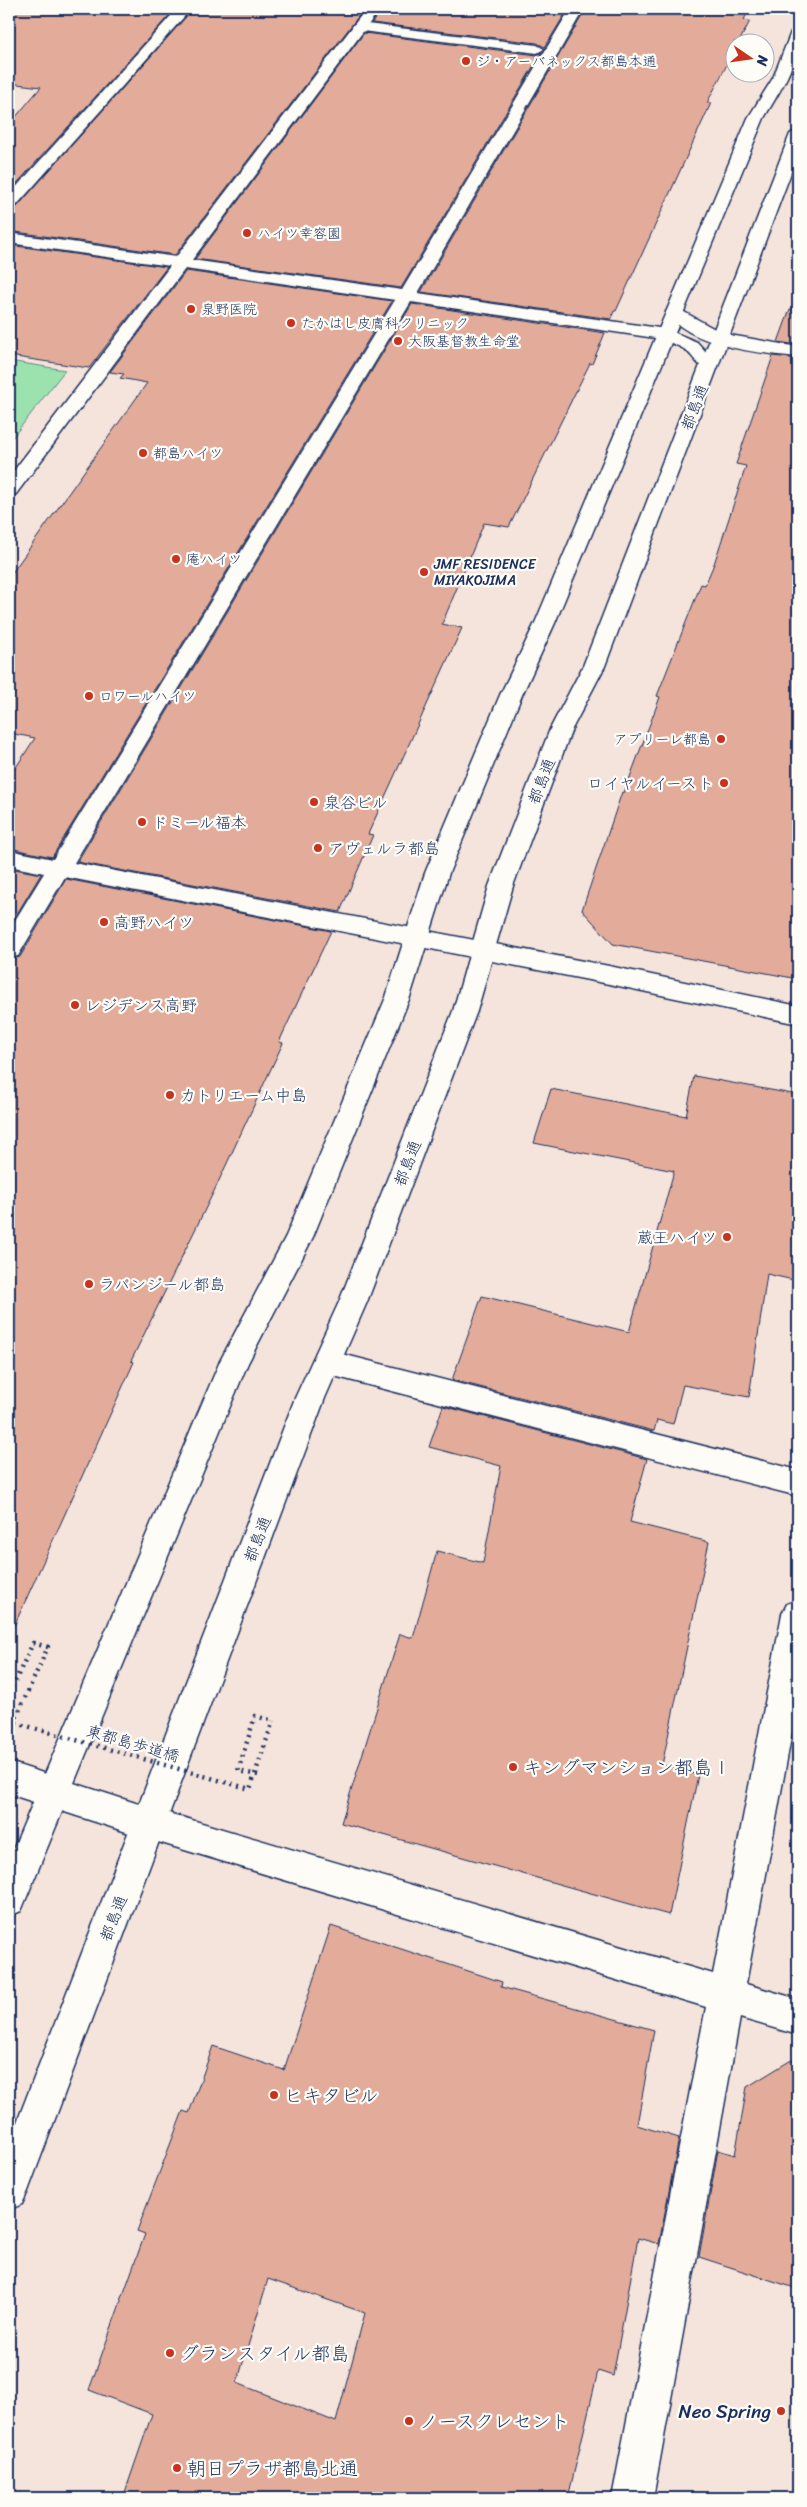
<svg xmlns="http://www.w3.org/2000/svg" width="807" height="2507" font-family="Sriracha,'Klee One',sans-serif">
<style>
.green{fill:#9ce2af;stroke:#5c8886}
.building{fill:#e3ac9a;stroke:#1b2f5e;fill-rule:evenodd}
.lines{fill:none;stroke-linecap:round;stroke-linejoin:round}
.service-casing{stroke:#1b2f5e;stroke-width:3}
.minor-casing{stroke:#1b2f5e;stroke-width:3}
.primary-casing{stroke:#1b2f5e;stroke-width:3}
.path{stroke:#1b2f5e;stroke-width:4.5;stroke-dasharray:2 5;stroke-linecap:butt}
.service{fill:#fdfcf7;fill-rule:evenodd}
.minor{fill:#fdfcf7;fill-rule:evenodd}
.primary{fill:#fdfcf7;fill-rule:evenodd}
.path-bridge{stroke:#1b2f5e;stroke-width:4.5;stroke-dasharray:2 5;stroke-linecap:butt}
.poi-dot{fill:#c8321e;stroke:#fdfcf7;stroke-width:2}
.labels{text-anchor:middle;stroke-width:4.5;stroke-linejoin:round;paint-order:stroke}
.far-poi-label{font-size:14px;fill:#1b2f5e;stroke:#fdfcf7;text-anchor:start}
.street-label{font-size:16px;fill:#1b2f5e;stroke:#fdfcf7}
.poi-label{font-size:16px;fill:#1b2f5e;stroke:#fdfcf7;text-anchor:start}
.near-poi-label{font-size:19px;fill:#1b2f5e;stroke:#fdfcf7;text-anchor:start}
</style>
<rect width="100%" height="100%" fill="#f5e4db"/>
<filter id="ink" filterUnits="userSpaceOnUse"><feTurbulence type="fractalNoise" baseFrequency=".02" numOctaves="2"/><feDisplacementMap in="SourceGraphic" scale="10" xChannelSelector="R" yChannelSelector="G"/><feConvolveMatrix kernelMatrix="1 2 1 2 8 2 1 2 1" color-interpolation-filters="sRGB"/></filter>
<g filter="url(#ink)">
<path class="green" d="M9,361l56,9 -56,72z"/>
<g class="building">
<path d="M9,9h166l-166,183v-67l32,-38 -32,-4z"/>
<path d="M193,9h171l-189,246 -166,-24v-20l7,-3z"/>
<path d="M382,9h186l-23,38 -8,-4 -165,-20z"/>
<path d="M586,9h163l-5,11 6,1 -11,21h-5v9l-27,52h4l-95,208h-2l-3,8 -190,-27z"/>
<path d="M364,33l173,22 5,-3 -141,236 -206,-29z"/>
<path d="M9,245l158,22 -78,101 -80,-12z"/>
<path d="M186,271l206,30 -340,556 -43,-9v-70l26,-40 -26,-5v-156l138,-194 -27,-5 4,-4 -14,-2z"/>
<path d="M412,304l193,29 -13,31 -2,-1 -81,164 -25,-4 -42,101 20,4 -94,206 5,1 -33,77 -263,-50z"/>
<path d="M790,309l8,1v35l-20,-3z"/>
<path d="M773,356l25,3v620l-185,-35 -31,-34 40,-118 2,1 36,-96 -3,-1 44,-112 4,1 9,-21 32,-98 -10,-2z"/>
<path d="M9,868l32,6 -32,53z"/>
<path d="M66,879l265,52 -52,111 4,1 -68,146 -84,172 3,1 -125,275v-677l11,-3z"/>
<path d="M694,1076l104,19v186l-31,-7 -18,123 -66,-12 -10,39 -16,-4 -3,11 -202,-51 30,-84 147,36 45,-161 -140,-28 17,-54 135,27z"/>
<path d="M443,1406l204,53 -17,63 79,20 -47,223 36,10 -29,140 -328,-92 59,-189 13,4 24,-87 46,12 18,-97 -72,-19z"/>
<path d="M331,1926l171,56 -1,5 153,43 -17,95 42,13 -20,106 -21,-6 -25,138 -15,-5 -30,127h-445l29,-84 -63,-24 56,-156 -8,-3 46,-120 6,2 24,-67 71,24zM268,2279l97,34 -29,109 -99,-39z"/>
<path d="M798,2056v233l-99,-32 19,-107 17,5 12,-68z"/>
</g>
<g class="lines">
<defs>
<g id="service">
<path d="M359,23l178,22 7,4 -7,4 -183,-23 -2,-3 2,-3z"/>
<path d="M326,1350l472,120v26l-472,-122 -10,-4 -4,-8 4,-8z"/>
</g>
<g id="minor">
<path d="M177,9h14l-176,198 -6,2v-14z"/>
<path d="M366,9h14l-188,251 210,30 168,-281h14l-166,284 248,36 31,13 21,23 -3,4c-16,4 -19,-12 -31,-20 -7,-4 -15,-7 -22,-10l-251,-37 -337,561 535,103 189,40v18l-189,-40 -544,-107 -47,79 -9,2v-28l35,-57 -35,-7v-16l44,9 342,-559 -210,-31 -169,225 -7,2v-19l161,-211 -161,-23v-10l167,24z"/>
<path d="M675,307l49,27 74,13v10c-39,-4 -107,-10 -132,-45l3,-4z"/>
<path d="M798,1600v99l-52,285 52,15v36l-58,-17 -87,480h-41l94,-491 -558,-168 -139,-45v-32l139,45 565,167 69,-360 5,-10z"/>
</g>
<g id="primary">
<path d="M798,28c2,34 -17,61 -34,90l-209,505 -33,72 -73,178 -39,124 -97,240 -65,126 -227,548 -12,5v-57l211,-498 66,-125 100,-239 39,-124 75,-178 35,-72 213,-505 25,-40 18,-46z"/>
<path d="M798,129v25l-193,512 -33,63 -59,157 -36,125 -110,291 -42,96 -297,793 -6,13 -13,6v-67l286,-745 44,-96 114,-291 36,-125 61,-157 33,-63 207,-532z"/>
</g>
</defs>
<use href="#service" class="service-casing"/>
<use href="#minor" class="minor-casing"/>
<use href="#primary" class="primary-casing"/>
<g class="path">
<path d="M9,1694l24,-51 15,4 -37,82"/>
<path d="M258,1775l-20,-4 17,-55 18,5"/>
</g>
<use href="#service" class="service"/>
<use href="#minor" class="minor"/>
<use href="#primary" class="primary"/>
<path class="path-bridge" d="M9,1721l241,68 23,-68"/>
</g>
</g>
<g class="poi-dot">
<circle cx="466" cy="61" r="5"/>
<circle cx="247" cy="233" r="5"/>
<circle cx="191" cy="309" r="5"/>
<circle cx="291" cy="323" r="5"/>
<circle cx="398" cy="341" r="5"/>
<circle cx="143" cy="453" r="5"/>
<circle cx="176" cy="559" r="5"/>
<circle cx="424" cy="572" r="5"/>
<circle cx="89" cy="696" r="5"/>
<circle cx="721" cy="739" r="5"/>
<circle cx="724" cy="783" r="5"/>
<circle cx="314" cy="802" r="5"/>
<circle cx="142" cy="822" r="5"/>
<circle cx="318" cy="848" r="5"/>
<circle cx="104" cy="922" r="5"/>
<circle cx="75" cy="1005" r="5"/>
<circle cx="170" cy="1095" r="5"/>
<circle cx="727" cy="1237" r="5"/>
<circle cx="89" cy="1284" r="5"/>
<circle cx="513" cy="1767" r="5"/>
<circle cx="274" cy="2095" r="5"/>
<circle cx="170" cy="2353" r="5"/>
<circle cx="781" cy="2411" r="5"/>
<circle cx="409" cy="2421" r="5"/>
<circle cx="177" cy="2468" r="5"/>
</g>
<g class="labels">
<g class="far-poi-label">
<text x="476" y="66">ジ・アーバネックス都島本通</text>
<text x="257" y="238">ハイツ幸容園</text>
<text x="201" y="314">泉野医院</text>
<text x="301" y="328">たかはし皮膚科クリニック</text>
<text x="408" y="346">大阪基督教生命堂</text>
<text x="153" y="458">都島ハイツ</text>
<text x="186" y="564">庵ハイツ</text>
<text x="434" y="569">JMF RESIDENCE<tspan x="434" dy="16">MIYAKOJIMA</tspan></text>
<text x="99" y="701">ロワールハイツ</text>
<text x="711" y="744" text-anchor="end">アプリーレ都島</text>
</g>
<g class="street-label">
<text transform="translate(694 407) rotate(-69)" y="6">都島通</text>
<text transform="translate(541 781) rotate(-69)" y="6">都島通</text>
<text transform="translate(407 1163) rotate(-69)" y="6">都島通</text>
<text transform="translate(257 1539) rotate(-69)" y="6">都島通</text>
<text transform="translate(133 1743) rotate(16)" y="6">東都島歩道橋</text>
<text transform="translate(113 1918) rotate(-69)" y="6">都島通</text>
</g>
<g class="poi-label">
<text x="714" y="789" text-anchor="end">ロイヤルイースト</text>
<text x="324" y="808">泉谷ビル</text>
<text x="152" y="828">ドミール福本</text>
<text x="328" y="854">アヴェルラ都島</text>
<text x="114" y="928">高野ハイツ</text>
<text x="85" y="1011">レジデンス高野</text>
<text x="180" y="1101">カトリエーム中島</text>
<text x="717" y="1243" text-anchor="end">蔵王ハイツ</text>
<text x="99" y="1290">ラパンジール都島</text>
</g>
<g class="near-poi-label">
<text x="523" y="1774">キングマンション都島Ⅰ</text>
<text x="284" y="2102">ヒキタビル</text>
<text x="180" y="2360">グランスタイル都島</text>
<text x="771" y="2418" text-anchor="end">Neo Spring</text>
<text x="419" y="2428">ノースクレセント</text>
<text x="187" y="2475">朝日プラザ都島北通</text>
</g>
</g>
<rect width="807" height="2507" fill="none" stroke="#fdfcf7" stroke-width="30"/>
<rect x="15" y="15" width="777" height="2477" fill="none" stroke="#1b2f5e" stroke-width="2" filter="url(#ink)"/>
<g transform="translate(750 58) rotate(103)"><circle r="24" fill="#fdfcf7" stroke="#a3aaba"/>
<path d="M0-4L9 19L0 12L-9 19Z" fill="#c8321e"/>
<text y="-8" font-size="14" font-weight="bold" text-anchor="middle" fill="#1b2f5e">N</text>
</g>
</svg>
